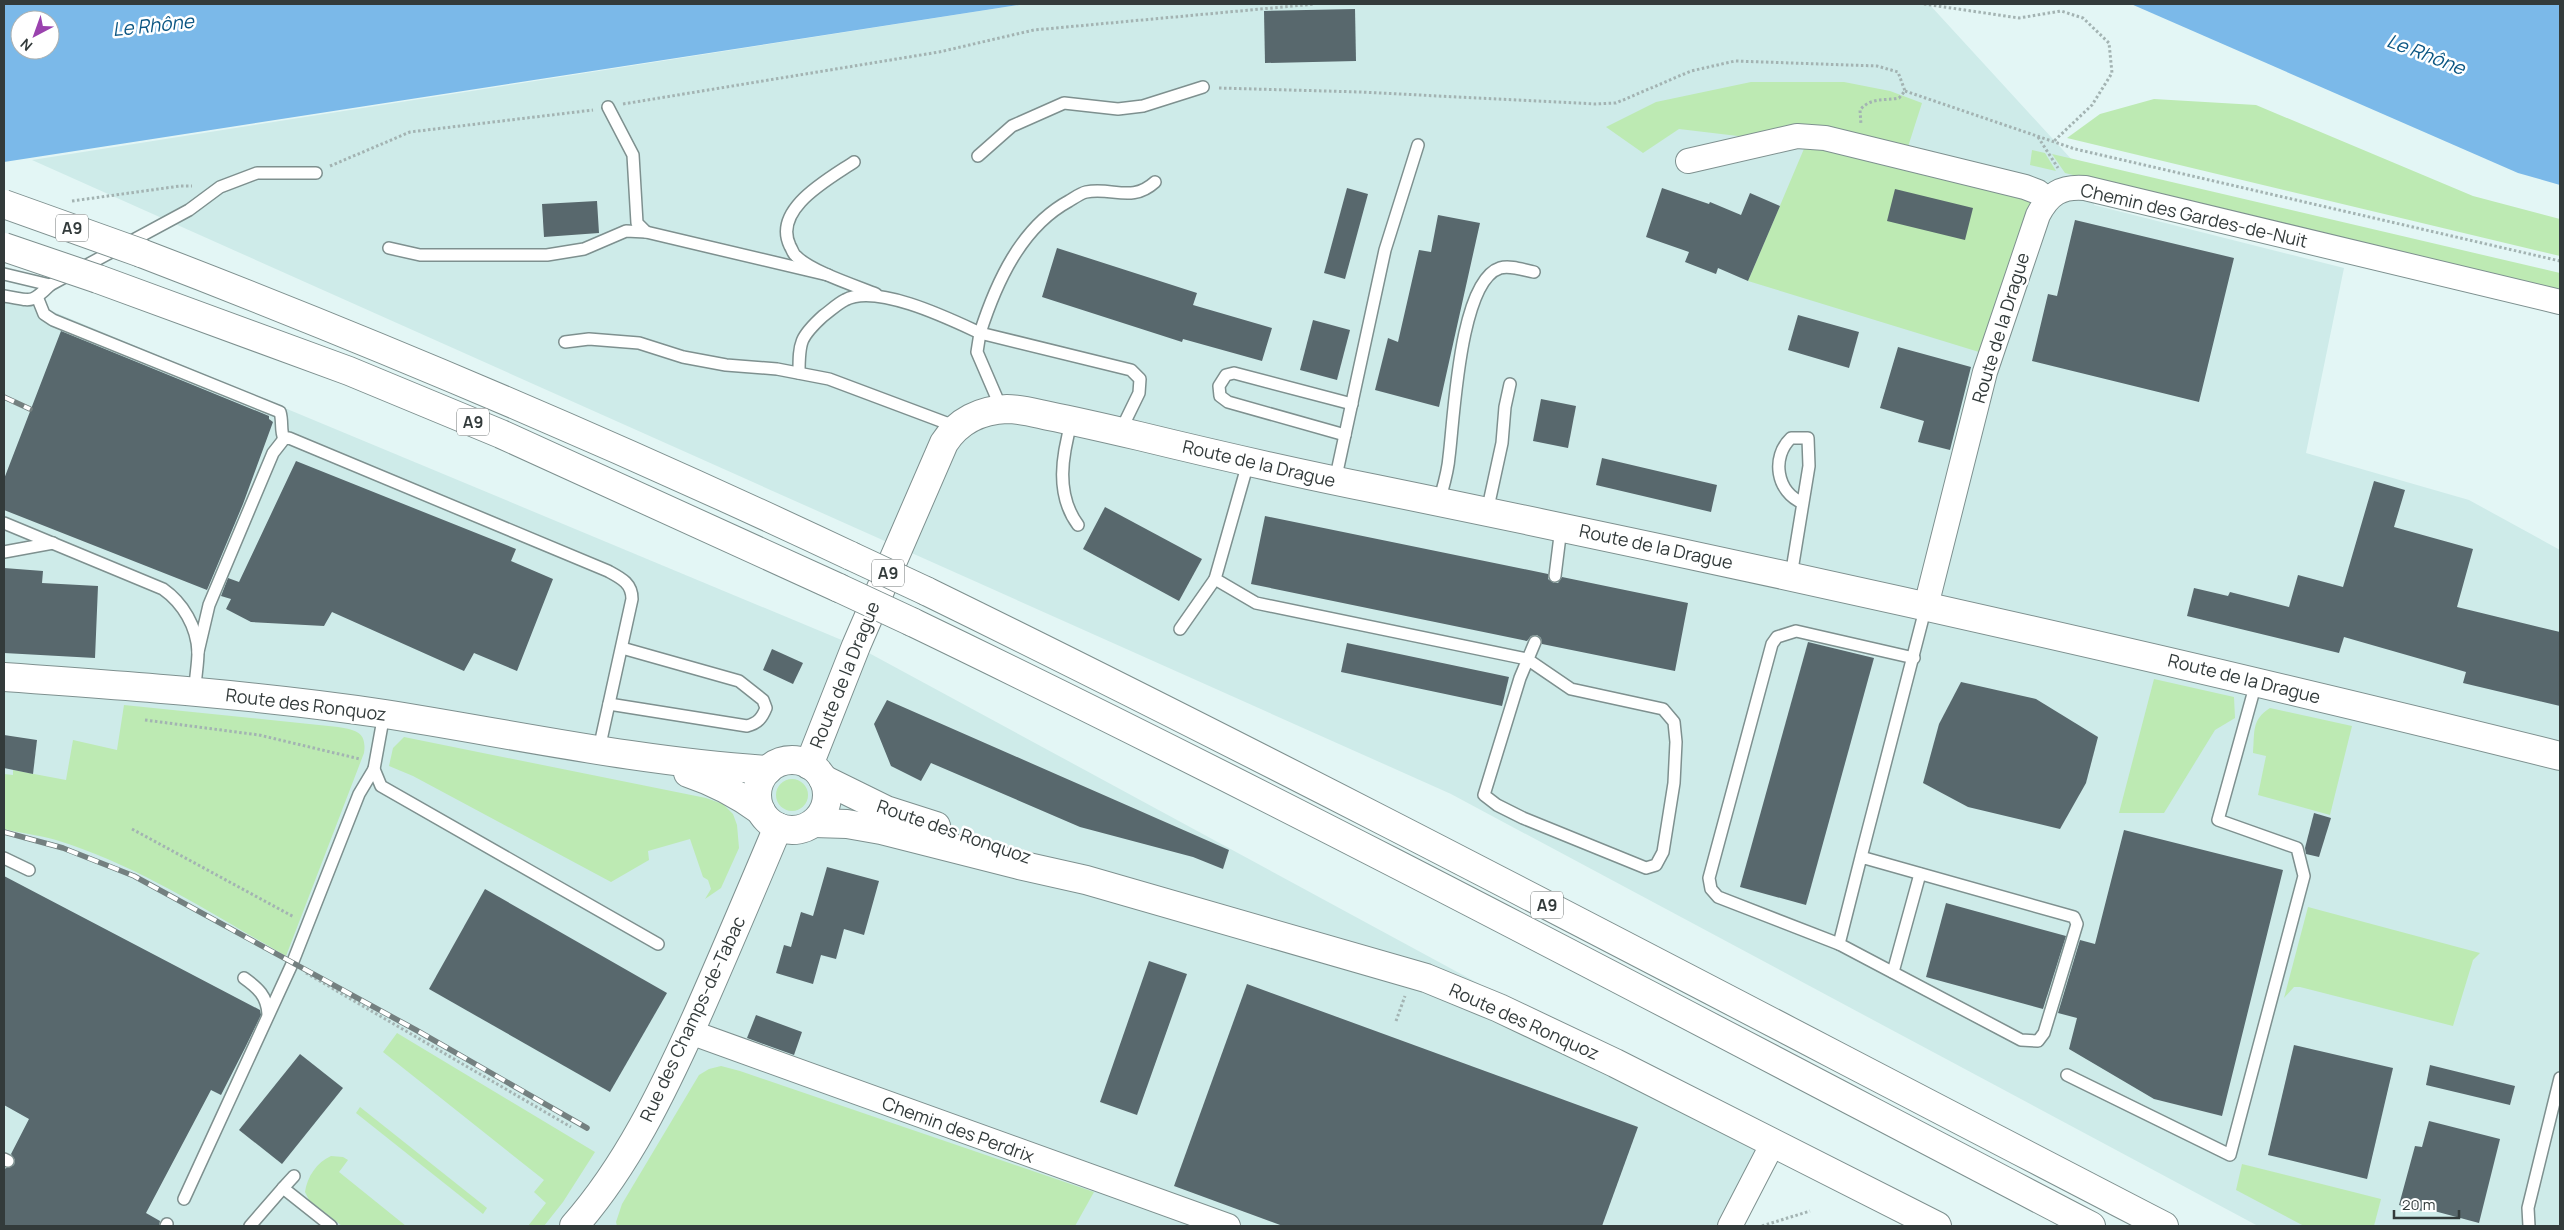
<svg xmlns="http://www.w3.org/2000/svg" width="2564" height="1230" font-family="Manrope,sans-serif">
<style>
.built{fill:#ceebe9}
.green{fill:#bdeab3}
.water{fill:#7bb9e9;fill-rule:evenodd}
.building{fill:#58686d}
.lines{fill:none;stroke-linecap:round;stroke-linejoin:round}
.service-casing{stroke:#7e908f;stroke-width:14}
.minor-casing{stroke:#7e908f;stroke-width:26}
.tertiary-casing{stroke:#7e908f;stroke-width:30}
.motorway-casing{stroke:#7e908f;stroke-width:30}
.path{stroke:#a3b3b2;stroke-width:3;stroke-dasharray:2.5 2.5;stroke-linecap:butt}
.service{stroke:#fff;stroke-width:11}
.minor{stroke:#fff;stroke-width:24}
.tertiary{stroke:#fff;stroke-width:28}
.motorway{stroke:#fff;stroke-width:28}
.rail-casing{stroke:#748080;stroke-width:5.5}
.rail{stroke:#fff;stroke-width:4;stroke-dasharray:11;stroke-linecap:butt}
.motorway-bridge-casing{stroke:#7e908f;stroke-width:30;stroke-linecap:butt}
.motorway-bridge{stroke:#fff;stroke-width:28}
.labels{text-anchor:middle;stroke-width:5;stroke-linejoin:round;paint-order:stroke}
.shield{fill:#fff;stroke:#707676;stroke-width:1}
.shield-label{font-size:16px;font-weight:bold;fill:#333b3b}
.street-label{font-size:18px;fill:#333b3b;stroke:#fff}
.water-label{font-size:19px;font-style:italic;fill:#0b5683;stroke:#fff}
</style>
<rect width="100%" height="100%" fill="#e3f6f5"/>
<g class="built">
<path d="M1025,4h904l167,182 -2,19 250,63 -38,185 163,47 91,50v676h-302l-807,-432 -1419,-634z"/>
<path d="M4,293l55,21 797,332 917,497 -42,83h-1727z"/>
</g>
<g class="green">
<path d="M1751,82h93l46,9 32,12 -16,50 128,43 -55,156 -231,-71 58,-137 -127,-15 -36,24 -37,-26 50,-25z"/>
<path d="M2154,99l102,6 217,91 87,23v37l-493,-118 33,-24z"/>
<path d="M2032,150l13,3 11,18 -26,-6z"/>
<path d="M2052,154l508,119v24l-495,-124z"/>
<path d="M2154,679l80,18 1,21 -20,12 -51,83h-45z"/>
<path d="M124,705l214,22c18,3 29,5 26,26l-78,203c-74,-42 -148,-91 -230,-116 -17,-5 -35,-7 -52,-11v-55l9,1v-5l53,10 7,-40 44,10z"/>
<path d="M2270,708l82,18 -22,89 -72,-20 8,-39 -13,-3c2,-21 -2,-33 17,-45z"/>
<path d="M404,737l302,61 17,6 10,10 4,11 2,23 -18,40 -16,11 6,-10 -3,-9 -5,-3 -13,-38 -42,12 1,9 -38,22 -198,-106 -24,-10 4,-18z"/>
<circle cx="792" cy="795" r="16"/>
<path d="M2308,907l172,46 -7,7 -20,66 -153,-39h-6l-10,11z"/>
<path d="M397,1033l198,119 -32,50 -19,24h-16l18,-23 -12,-11 10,-12 -161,-128z"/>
<path d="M721,1066l19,5 354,121 -19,34h-458l-1,-4 6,-18 77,-129 10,-6z"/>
<path d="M360,1107l127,101 -4,6 -127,-101z"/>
<path d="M331,1156l12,1 5,3 -9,12 67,54h-64l-33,-26 -4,-8c2,-15 12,-30 26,-36z"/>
<path d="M2242,1164l139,35 -7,27h-70l-68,-36z"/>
</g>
<g class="water">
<path d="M4,4h1021l-1021,158zM20,20h30v30h-30z"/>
<path d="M2131,4h429v181l-42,-12z"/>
</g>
<g class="building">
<path d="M1355,9l1,52 -91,2 -1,-52z"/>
<path d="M1347,188l21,6 -23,85 -21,-6z"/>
<path d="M1662,188l47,16 1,-2 31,13 9,-22 30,13 -32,75 -30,-13 -2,6 -31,-12 4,-10 -43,-15z"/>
<path d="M1895,189l78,19 -8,32 -78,-19z"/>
<path d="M597,201l2,32 -55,4 -2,-33z"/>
<path d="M1438,215l42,8 -41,184 -64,-17 13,-52 10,4 21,-92 12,2z"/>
<path d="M2075,220l159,38 -35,144 -167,-41 16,-67 9,2z"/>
<path d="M1057,248l140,45 -4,12 79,23 -10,33 -79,-22 -1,3 -140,-45z"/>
<path d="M1798,315l61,17 -10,36 -61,-18z"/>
<path d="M1313,320l37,10 -13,50 -37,-10z"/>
<path d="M61,331l208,85v3l4,3 -30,82 -36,86 -203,-80v-31z"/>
<path d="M1898,347l73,20 -21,83 -32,-8 6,-21 -44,-13z"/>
<path d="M1541,399l35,7 -8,42 -35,-7z"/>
<path d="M1602,458l115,27 -6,27 -115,-27z"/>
<path d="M296,461l220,88 -5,12 42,18 -36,92 -43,-18 -10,18 -132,-59 -8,14 -73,-4 -25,-13 5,-10 -10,-3 7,-18 11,4z"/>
<path d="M2374,481l31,9 -11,37 79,22 -16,58 103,25v74l-97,-23 3,-11 -122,-35 -5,16 -152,-37 7,-28 34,8 2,-4 59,15 9,-32 45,12z"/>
<path d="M1105,507l97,52 -23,42 -96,-52z"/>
<path d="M1265,516l283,58v5l6,4h4l4,-6 126,26 -13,68 -133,-27 -1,-6 -4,-3 -6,1 -4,5 -276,-57z"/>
<path d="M4,568l39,3 -1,12 56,3 -3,72 -91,-5z"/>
<path d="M1808,642l66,16 -68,247 -66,-18z"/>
<path d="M1347,643l162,34 -7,29 -161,-34z"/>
<path d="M772,649l31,14 -10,21 -30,-14z"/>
<path d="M1961,682l75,17 62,38 -12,46 -26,46 -92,-22 -45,-24 16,-59z"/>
<path d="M887,700l342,150 -6,19 -30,-12 -113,-30 -149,-64 -10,18 -30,-15 -17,-42z"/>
<path d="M4,735l33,5 -4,34 -29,-6z"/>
<path d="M2314,813l17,5 -12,39 -13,-3 -1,-6z"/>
<path d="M2124,830l159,40 -61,246 -68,-17 -85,-50 8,-31 -19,-5 22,-73 15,4z"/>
<path d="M827,867l52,14 -15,54 -20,-6 -8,30 -15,-4 -8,29 -37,-11 8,-28 7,2 10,-35 12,4z"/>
<path d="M4,876l256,134 1,5 -16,33 -24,47 -10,-5 -65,123 14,8 -1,5h-155v-57l10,-4 1,-5 -4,-6 18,-35 -25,-14z"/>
<path d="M485,889l182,104 -57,99 -181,-103z"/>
<path d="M1946,903l120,33 -23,73 -117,-32z"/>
<path d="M1149,961l38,13 -50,141 -37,-13z"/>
<path d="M1247,984l391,143 -36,99h-319l-109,-40z"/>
<path d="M756,1015l46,17 -8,23 -47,-17z"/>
<path d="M2294,1045l99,23 -26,111 -99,-24z"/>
<path d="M300,1054l43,34 -61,76 -43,-34z"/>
<path d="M2430,1065l85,21 -5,19 -84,-20z"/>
<path d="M2429,1121l71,18 -21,84 -56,-15 -1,3 -23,-6 16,-59 7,1z"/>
</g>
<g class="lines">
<defs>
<g id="service">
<path d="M608,107l25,48 4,68 9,9"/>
<path d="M978,156l34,-30 52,-23 54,6 25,-3 60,-19"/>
<path d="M854,162c-25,17 -82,47 -64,84 2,3 3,8 6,10 14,15 60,30 80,38"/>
<path d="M389,248l31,7h127l37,-6 42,-18 20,1 182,43"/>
<path d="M4,274l46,11 139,-75 31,-23 37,-14h59"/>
<path d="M4,296c27,4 26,9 46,-11"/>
<path d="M38,299l6,15 9,6 227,92c3,10 0,18 4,27"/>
<path d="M565,342l24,-3 50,4 44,14 43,8 51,4 52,10 128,48"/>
<path d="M799,373c0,-31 1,-36 24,-57 7,-5 14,-12 22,-16 31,-17 105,19 135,33 16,-50 41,-106 89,-132 5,-3 12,-8 17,-9 27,-5 46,11 69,-10"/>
<path d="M1002,410l-25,-58 3,-19 151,37 9,9 -1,14 -19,39"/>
<path d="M1072,420c-10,35 -17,74 6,105"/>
<path d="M1345,435l-117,-33 -8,-6 -1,-10 7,-11 8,-2 118,31"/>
<path d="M1248,463l-33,116 41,24 271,56 44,30 92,20 11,13 2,20 -2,41 -11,69 -7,13 -10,3 -123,-50 -26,-13 -13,-10 36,-117 15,-36"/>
<path d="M1335,481l50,-231 33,-105"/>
<path d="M1439,502c4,-15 9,-30 10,-45 5,-37 10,-176 51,-189 10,-3 24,2 34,4"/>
<path d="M1487,512l15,-69 3,-36 5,-23"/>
<path d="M4,523l159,66c20,14 34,38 35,63 0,13 -3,26 -3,39"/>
<path d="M4,552l49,-9"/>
<path d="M1555,576l6,-48"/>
<path d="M1791,576l18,-110 -1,-28h-17c-20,19 -15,54 12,65"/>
<path d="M1180,629l35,-50"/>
<path d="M198,652l11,-47 64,-152 11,-14 5,-1 319,133c13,7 24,12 24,28l-33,150"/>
<path d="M609,704l138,22c11,-3 15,-8 19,-18l-3,-8 -24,-19 -117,-33"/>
<path d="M384,714l-10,55 7,17 277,158"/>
<path d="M1861,857l-22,87 182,96 17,1 6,-8 33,-109 -3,-7 -213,-60 65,-251"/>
<path d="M4,858l25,12"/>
<path d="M1839,944l-121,-47 -7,-8 -2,-11 63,-234 5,-7 19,-6 118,27"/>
<path d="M1893,972l27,-98"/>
<path d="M244,978c14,10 23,18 24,36"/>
<path d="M2067,1075l163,80 74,-279 -7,-28 -79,-28 38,-137"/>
<path d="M4,1159l4,2"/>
<path d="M283,1188l11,-12"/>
<path d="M184,1199l108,-235 67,-170 15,-25"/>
<path d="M166,1226l1,-2"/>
<path d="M250,1226l33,-38 48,38"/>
<path d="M2529,1226l-1,-18 32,-130"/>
</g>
<g id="minor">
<path d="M1688,161l109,-25 28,2 200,49 13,5 9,7"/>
<path d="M1926,606l59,-234 53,-157c11,-21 23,-29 47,-27l475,114"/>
<path d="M690,1032l538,194"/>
<path d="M1730,1226l43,-83"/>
</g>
<g id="tertiary">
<path d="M4,677c127,9 254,18 381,37 127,20 254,48 383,56"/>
<circle cx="792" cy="795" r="35"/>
<path d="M809,765l47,-119 88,-203c14,-22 37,-33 63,-34 14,0 28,4 42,7 30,6 60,13 90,20 78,19 157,37 237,53 396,81 791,169 1184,267"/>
<path d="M688,773c27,9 50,21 73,38"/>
<path d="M823,779l63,31 50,16"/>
<path d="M814,823l33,1 34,6 138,35 67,15 340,98 73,30 116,55 322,163"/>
<path d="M574,1226c53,-60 89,-135 122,-208 28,-63 55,-127 82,-191"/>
</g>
<g id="motorway">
<path d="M141,253c240,92 477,193 710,303"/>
<path d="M98,279l251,92 152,63 338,154"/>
<path d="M926,591c417,204 826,422 1238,635"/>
<path d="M912,622c398,192 788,400 1179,604"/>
</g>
</defs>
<use href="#service" class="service-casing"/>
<use href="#minor" class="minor-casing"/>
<use href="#tertiary" class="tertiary-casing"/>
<use href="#motorway" class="motorway-casing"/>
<g class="path">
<path d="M1924,4l95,14 42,-7 22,7 26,25 3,30 -20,32 -39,37"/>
<path d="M1219,88l141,4 236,12 20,-1 75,-32 44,-10 142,5 21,6 7,19 -6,7c-15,3 -28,-1 -39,12l1,15"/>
<path d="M1905,91l170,58 485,112"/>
<path d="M623,104l316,-52 95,-22 281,-26"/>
<path d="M2038,137l20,31"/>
<path d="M330,166l80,-34 183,-22"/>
<path d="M72,201l108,-15h12"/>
<path d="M145,720l114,15 101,24"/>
<path d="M132,829l162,88"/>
<path d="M306,973l265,154"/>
<path d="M1396,1021l9,-25"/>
<path d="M1762,1226l48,-15"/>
</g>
<use href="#service" class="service"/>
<use href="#minor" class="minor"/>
<use href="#tertiary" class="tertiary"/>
<use href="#motorway" class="motorway"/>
<defs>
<g id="rail">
<path d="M4,397l26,12"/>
<path d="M4,832l59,16 71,28 282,154 171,98"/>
</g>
</defs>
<use href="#rail" class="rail-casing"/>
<use href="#rail" class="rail"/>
<defs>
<g id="motorway-bridge">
<path d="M4,204l137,49"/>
<path d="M4,247l94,32"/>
<path d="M851,556l75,35"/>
<path d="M839,588l73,34"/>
</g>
</defs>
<use href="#motorway-bridge" class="motorway-bridge-casing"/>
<use href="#motorway-bridge" class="motorway-bridge"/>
</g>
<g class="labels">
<g class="shield">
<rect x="56" y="214.5" width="32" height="27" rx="4"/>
<rect x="457" y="408.5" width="32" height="27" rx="4"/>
<rect x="872" y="559.5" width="32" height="27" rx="4"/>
<rect x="1531" y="891.5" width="32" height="27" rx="4"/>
</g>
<g class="shield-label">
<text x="72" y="234">A9</text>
<text x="473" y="428">A9</text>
<text x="888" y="579">A9</text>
<text x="1547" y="911">A9</text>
</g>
<g class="street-label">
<text transform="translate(2194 216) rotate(13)" y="6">Chemin des Gardes-de-Nuit</text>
<text transform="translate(2001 328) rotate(-73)" y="6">Route de la Drague</text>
<text transform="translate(1259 464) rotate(13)" y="6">Route de la Drague</text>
<text transform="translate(1656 547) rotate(12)" y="6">Route de la Drague</text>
<text transform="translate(845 675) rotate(-68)" y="6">Route de la Drague</text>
<text transform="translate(2244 679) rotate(14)" y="6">Route de la Drague</text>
<text transform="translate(306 705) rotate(7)" y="6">Route des Ronquoz</text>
<text transform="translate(954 832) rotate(19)" y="6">Route des Ronquoz</text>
<text transform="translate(693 1019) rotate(-65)" y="6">Rue des Champs-de-Tabac</text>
<text transform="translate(1524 1022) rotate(24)" y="6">Route des Ronquoz</text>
<text transform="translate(958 1130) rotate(20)" y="6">Chemin des Perdrix</text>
</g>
<g class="water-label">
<text transform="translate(153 25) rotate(-6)" y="7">Le Rhône</text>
<text transform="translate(2426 54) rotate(21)" y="7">Le Rhône</text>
</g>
</g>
<rect width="2564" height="1230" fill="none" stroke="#333b3b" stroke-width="10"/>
<g transform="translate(35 35) rotate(221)"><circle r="24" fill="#ffffff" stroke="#adb1b1"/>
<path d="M0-4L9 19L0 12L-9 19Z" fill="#9a42ae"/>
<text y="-8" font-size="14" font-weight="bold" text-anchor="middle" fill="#333b3b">N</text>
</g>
<path d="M2394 1210v8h65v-8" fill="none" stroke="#333b3b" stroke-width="2.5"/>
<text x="2402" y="1210" font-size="15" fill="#333b3b" stroke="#ffffff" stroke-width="4" paint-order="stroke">20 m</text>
</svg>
